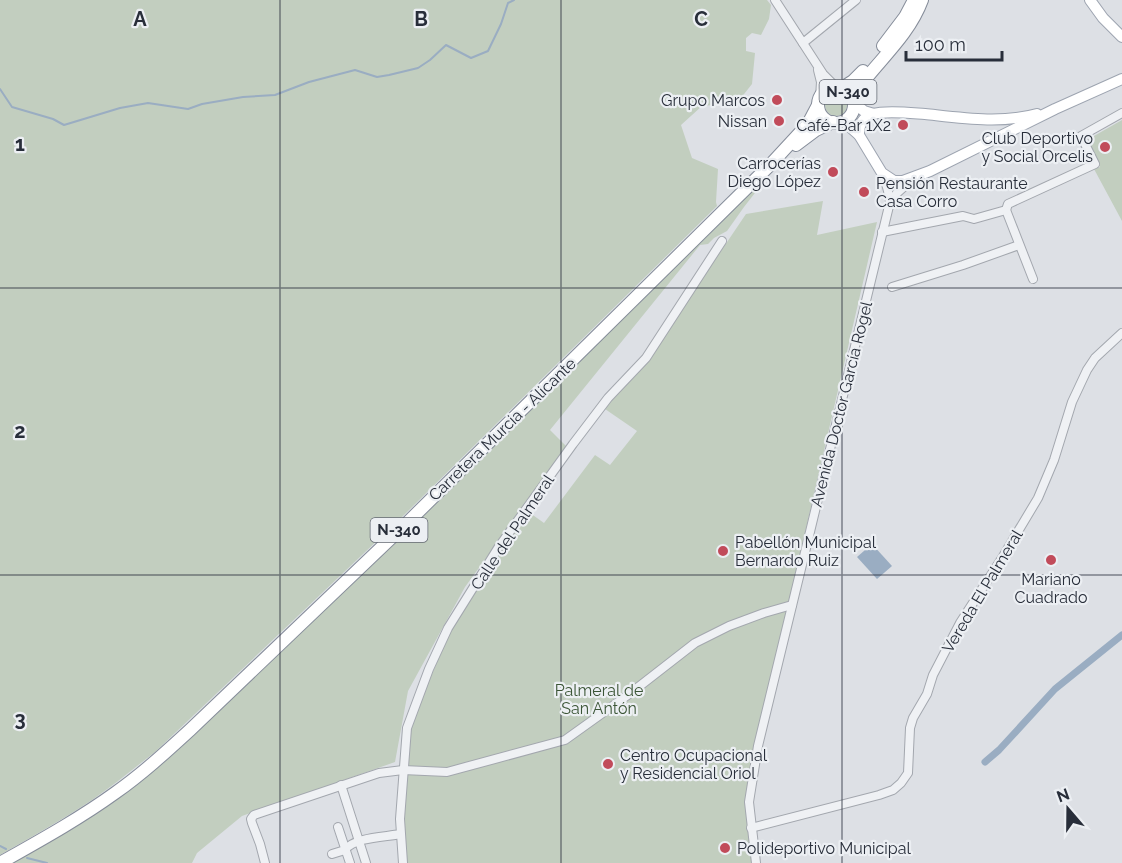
<svg xmlns="http://www.w3.org/2000/svg" width="1122" height="863" font-family="Raleway,sans-serif">
<style>
.green{fill:#c2cebf}
.water{fill:#9aadc2}
.lines{fill:none;stroke-linecap:round;stroke-linejoin:round}
.stream{stroke:#9aadc2;stroke-width:2}
.canal{stroke:#9aadc2;stroke-width:7}
.minor-casing{stroke:#a3a7ae;stroke-width:10}
.major-casing{stroke:#9da4b0;stroke-width:12}
.highway-casing{stroke:#868d9a;stroke-width:14}
.minor{stroke:#eff1f4;stroke-width:8}
.major{stroke:#fff;stroke-width:10}
.highway{stroke:#fff;stroke-width:12}
.grid{fill:none;stroke:#282e3a;stroke-width:1.5;stroke-opacity:0.55}
.poi-dot{fill:#c14b5a;stroke:#eceff3;stroke-width:2}
.labels{text-anchor:middle;stroke-width:4.5;stroke-linejoin:round;paint-order:stroke}
.shield{fill:#eceff3;stroke:#636872;stroke-width:1.5}
.shield-label{font-size:15px;font-weight:bold;fill:#282e3a}
.poi-label{font-size:16px;fill:#282e3a;stroke:#eceff3;text-anchor:end}
.street-label{font-size:16px;fill:#282e3a;stroke:#eceff3}
.park-label{font-size:16px;fill:#3b5536;stroke:#eceff3}
.grid-label{font-size:20px;text-anchor:middle;font-weight:bold;fill:#282e3a;stroke:#eceff3;stroke-width:4.5;stroke-linejoin:round;paint-order:stroke}
</style>
<rect width="100%" height="100%" fill="#dde0e5"/>
<g class="green">
<path d="M0,0h767l4,5 -2,14 -8,16 -9,-2 -6,5v13l9,2 -3,31 -15,19 -35,3 -21,19 11,33 26,11 -2,33 1,4 -314,310 -248,236c-21,16 -41,33 -63,48 -30,20 -61,37 -92,55z"/>
<circle cx="836" cy="105" r="11"/>
<path d="M1122,120v101l-28,-52 6,-2 -13,-27z"/>
<path d="M755,186l3,3 -14,18 -17,24 -13,7 -6,6 -8,1 -150,185 17,17 -102,140 -57,104 -13,71 -153,54 -45,37 -5,10h-183l89,-52z"/>
<path d="M823,201l-6,34 60,-13 -121,522 -10,62 7,57h-346l-4,-45 5,-87 43,-102 54,-86 25,-30 14,10 51,-68 15,10 27,-34 -32,-22 15,-20 26,-27 100,-148z"/>
</g>
<path class="water" d="M872,544l20,22 -15,13 -20,-22z"/>
<g class="lines">
<g class="stream">
<path d="M0,89l12,18 41,12 11,6 56,-17 28,-5 40,6 14,-5 41,-7 32,-2 34,-13 46,-12 22,7 12,-2 29,-7 12,-8 16,-15 25,13 17,-7 13,-27 7,-21 6,-3"/>
<path d="M0,846l6,3"/>
<path d="M27,858l20,5"/>
</g>
<path class="canal" d="M985,762l14,-12 56,-61 67,-54"/>
<defs>
<g id="minor">
<path d="M775,0l48,74 13,13"/>
<path d="M803,43l53,-43"/>
<path d="M818,70l3,12 -1,15"/>
<path d="M890,202l7,-9 16,-14"/>
<path d="M1006,210l27,69"/>
<path d="M882,232l81,-16 11,3 32,-9 2,-6 87,-40 -14,-28 41,-23"/>
<path d="M892,287l71,-22 56,-20"/>
<path d="M341,785l25,78"/>
<path d="M338,827l12,36"/>
<path d="M751,828l128,-33 14,-5 8,-7 7,-10 2,-45 3,-10 14,-24 6,-19 27,-52 42,-65 36,-60 16,-38 18,-58 15,-32 8,-12 27,-25"/>
<path d="M332,854l13,-4c9,-13 41,-13 55,-16"/>
<path d="M265,863l-5,-19 -8,-21 -1,-4 3,-4 125,-42 24,-3 44,2 118,-32 67,-48 63,-49 34,-17 35,-13 28,-8"/>
<path d="M403,863l-3,-44 7,-91 22,-59 19,-41 50,-80 75,-104 35,-46 38,-40 76,-117"/>
<path d="M756,863l-7,-61 9,-56 132,-544 -2,-11 -5,-18"/>
</g>
<g id="major">
<path d="M1090,0l13,18 19,19"/>
<path d="M854,103l10,8 10,3"/>
<path d="M840,122l10,5 9,8 23,38 12,8h9l27,-10 125,-62 67,-30"/>
<path d="M859,135c0,-11 3,-17 14,-21 13,-4 38,-1 52,0 37,4 76,10 112,0"/>
</g>
<g id="highway">
<path d="M883,46l22,-29 9,-17"/>
<circle cx="836" cy="105" r="18"/>
<path d="M842,88l11,-7 10,-10"/>
<path d="M852,97c22,-33 56,-59 70,-97"/>
<path d="M796,145l20,-15 17,-8"/>
<path d="M0,863c39,-22 79,-44 115,-70 27,-19 51,-41 75,-63l218,-208 363,-358 37,-40 10,-19"/>
</g>
</defs>
<use href="#minor" class="minor-casing"/>
<use href="#major" class="major-casing"/>
<use href="#highway" class="highway-casing"/>
<use href="#minor" class="minor"/>
<use href="#major" class="major"/>
<use href="#highway" class="highway"/>
</g>
<path class="grid" d="M280,0v863M561,0v863M842,0v863M0,288h1122M0,575h1122"/>
<g class="poi-dot">
<circle cx="777" cy="100" r="6"/>
<circle cx="779" cy="121" r="6"/>
<circle cx="903" cy="125" r="6"/>
<circle cx="1105" cy="147" r="6"/>
<circle cx="833" cy="172" r="6"/>
<circle cx="864" cy="192" r="6"/>
<circle cx="723" cy="551" r="6"/>
<circle cx="1051" cy="560" r="6"/>
<circle cx="608" cy="764" r="6"/>
<circle cx="725" cy="848" r="6"/>
</g>
<g class="labels">
<g class="shield">
<rect x="819.5" y="80" width="57" height="24" rx="4.5"/>
<rect x="370.5" y="518" width="57" height="24" rx="4.5"/>
</g>
<g class="shield-label">
<text x="848" y="97">N-340</text>
<text x="399" y="535">N-340</text>
</g>
<g class="poi-label">
<text x="765" y="106">Grupo Marcos</text>
<text x="767" y="127">Nissan</text>
<text x="891" y="131">Café-Bar 1X2</text>
<text x="1093" y="144">Club Deportivo<tspan x="1093" dy="18">y Social Orcelis</tspan></text>
<text x="821" y="169">Carrocerías<tspan x="821" dy="18">Diego López</tspan></text>
<text x="876" y="189" text-anchor="start">Pensión Restaurante<tspan x="876" dy="18">Casa Corro</tspan></text>
<text x="735" y="548" text-anchor="start">Pabellón Municipal<tspan x="735" dy="18">Bernardo Ruiz</tspan></text>
<text x="1051" y="585" text-anchor="middle">Mariano<tspan x="1051" dy="18">Cuadrado</tspan></text>
<text x="620" y="761" text-anchor="start">Centro Ocupacional<tspan x="620" dy="18">y Residencial Oriol</tspan></text>
<text x="737" y="854" text-anchor="start">Polideportivo Municipal</text>
</g>
<g class="street-label">
<text transform="translate(841 404) rotate(-76)" y="6">Avenida Doctor García Rogel</text>
<text transform="translate(502 429) rotate(-44)" y="6">Carretera Murcia - Alicante</text>
<text transform="translate(512 532) rotate(-56)" y="6">Calle del Palmeral</text>
<text transform="translate(982 591) rotate(-59)" y="6">Vereda El Palmeral</text>
</g>
<g class="park-label">
<text x="599" y="696">Palmeral de<tspan x="599" dy="18">San Antón</tspan></text>
</g>
</g>
<g class="grid-label">
<text x="140" y="26">A</text>
<text x="421" y="26">B</text>
<text x="701" y="26">C</text>
<text x="20" y="151">1</text>
<text x="20" y="438">2</text>
<text x="20" y="726">3</text>
</g>
<g transform="translate(1068 809) rotate(340)" stroke="#eceff3" stroke-width="4.5" paint-order="stroke">
<path d="M0-4.5L10 22L0 15L-10 22Z" fill="#282e3a"/>
<text y="-9" font-size="16" font-weight="bold" text-anchor="middle" fill="#282e3a">N</text>
</g>
<path d="M906 51v9h96v-9" fill="none" stroke="#282e3a" stroke-width="3"/>
<text x="915" y="51" font-size="18" fill="#282e3a" stroke="#eceff3" stroke-width="4.5" paint-order="stroke">100 m</text>
</svg>
